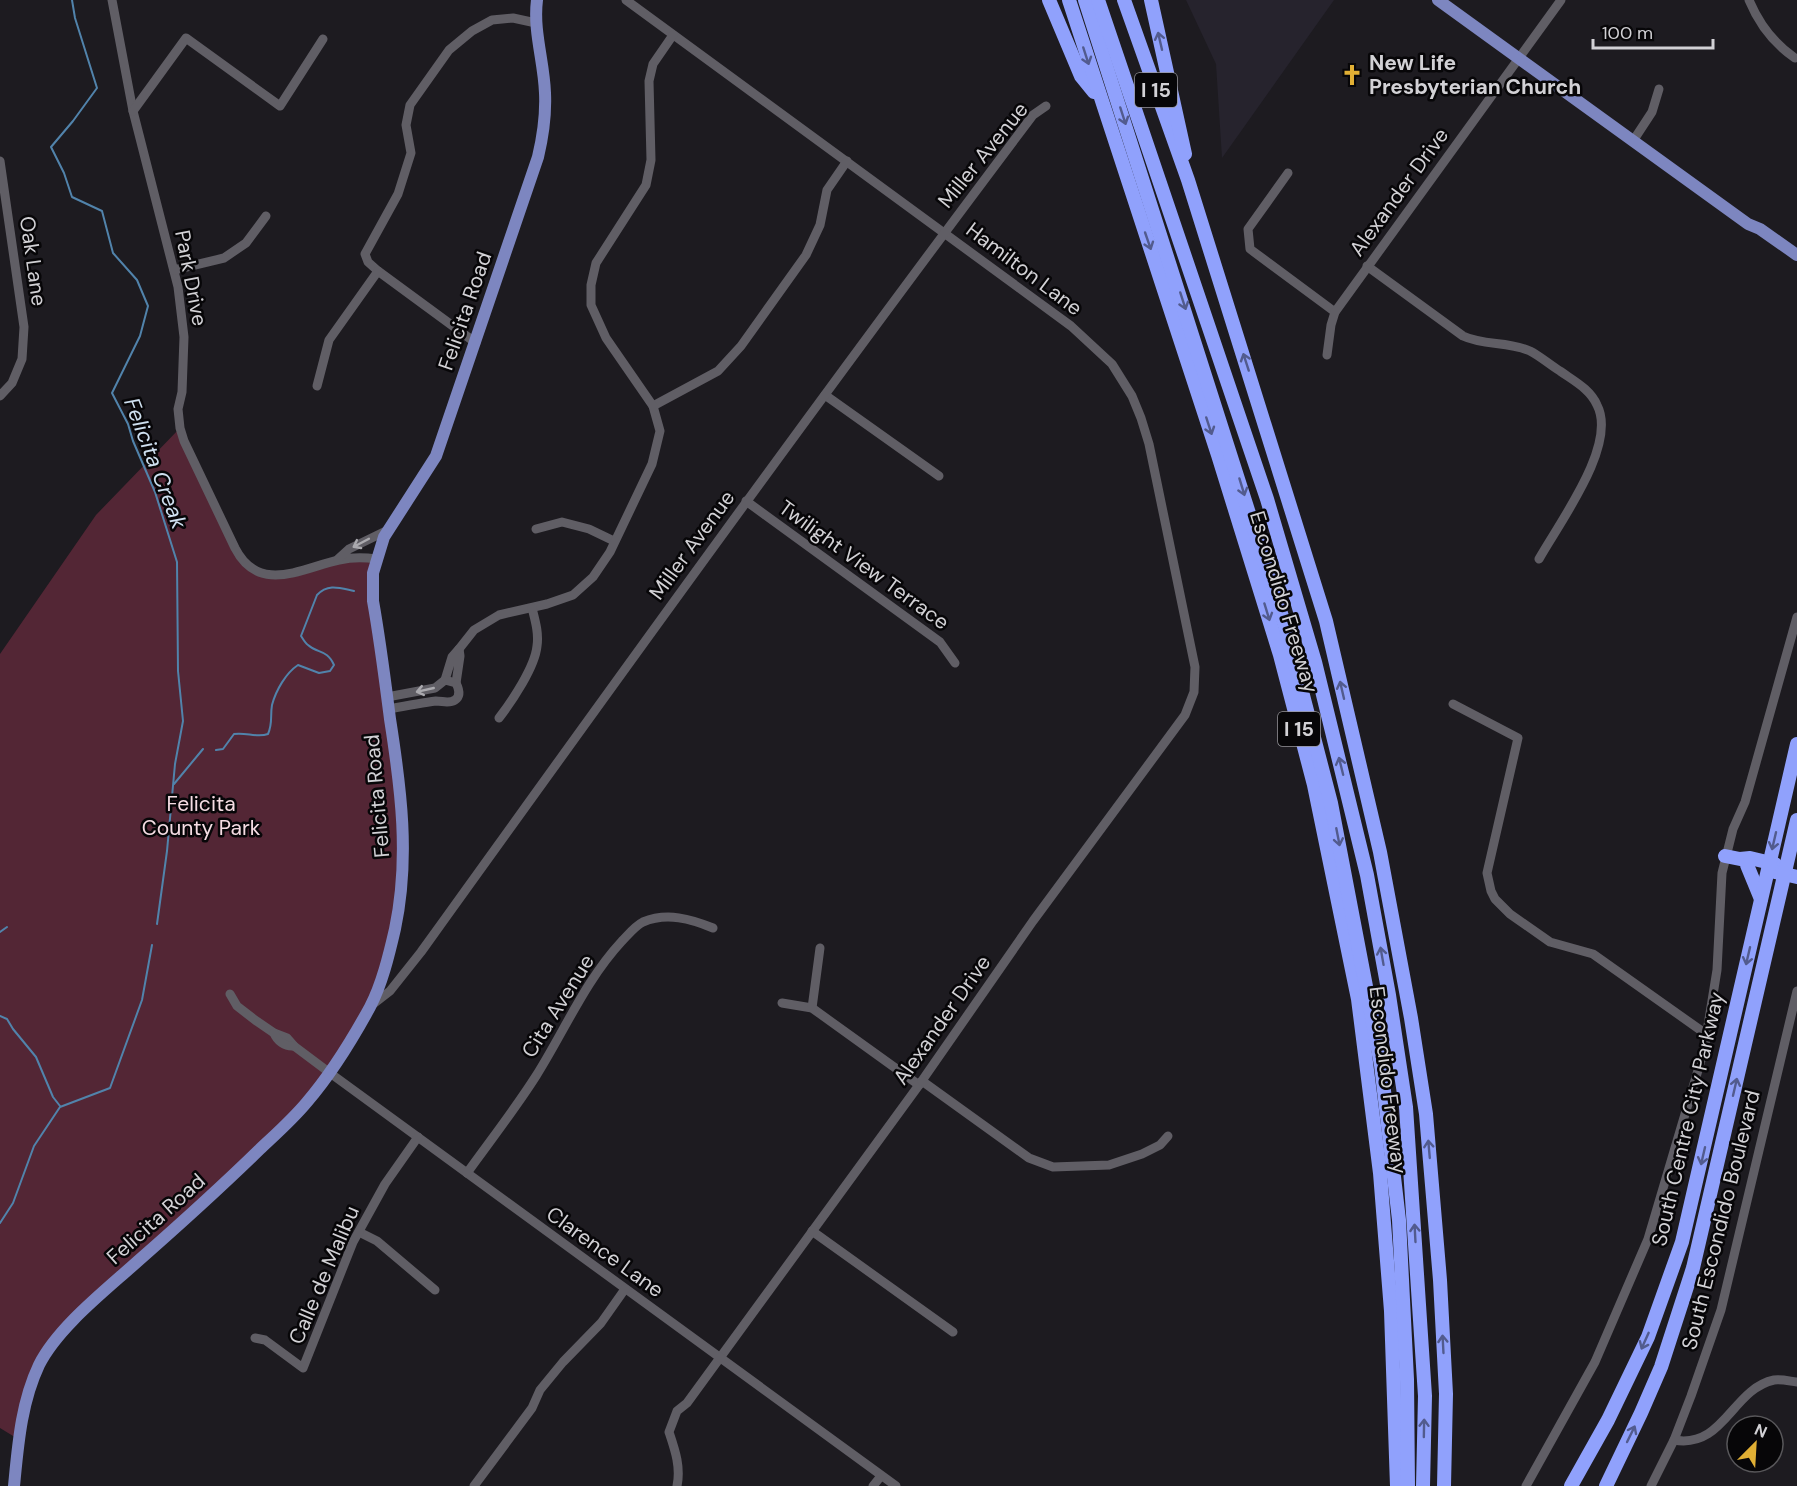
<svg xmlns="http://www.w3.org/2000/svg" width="1797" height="1486" font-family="'DM Sans',sans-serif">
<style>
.built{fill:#26232d}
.green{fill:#532635}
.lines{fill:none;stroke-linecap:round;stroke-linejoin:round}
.stream{stroke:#5183ab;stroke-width:2}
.minor{stroke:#605e65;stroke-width:9}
.major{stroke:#7d86c0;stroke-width:12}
.highway{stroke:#90a1fc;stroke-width:14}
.oneway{stroke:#525b8e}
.oneway2{stroke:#aaa9ae}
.labels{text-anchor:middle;stroke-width:5;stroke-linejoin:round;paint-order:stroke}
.shield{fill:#070608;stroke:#959498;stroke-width:1.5}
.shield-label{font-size:20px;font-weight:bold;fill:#d2d1d5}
.poi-label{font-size:21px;font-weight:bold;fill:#d2d1d5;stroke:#070608;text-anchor:start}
.street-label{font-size:21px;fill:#d2d1d5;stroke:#070608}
.park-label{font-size:21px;fill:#f5dce3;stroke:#070608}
.water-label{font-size:22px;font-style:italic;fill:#cfe0f0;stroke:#070608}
</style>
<rect width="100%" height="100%" fill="#1d1b20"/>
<path class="built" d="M1186,0h148l-112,158 -6,-94z"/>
<path class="green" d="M180,428l68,137 27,11 62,-16 39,-1 -3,14 31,286 -27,132 -70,111 -195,183 -72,80 -22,74 -18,-11v-774l96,-139z"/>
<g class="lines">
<g class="stream">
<path d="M72,0l3,18 22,70 -24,33 -22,26 13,26 8,24 30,14 11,42 24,27 11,26 -8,30 -28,57 16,31 5,17 22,51 22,70 1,109 5,50 -8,43 -8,87 -10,73"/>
<path d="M216,750l7,-1 11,-15c12,-2 23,4 34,0 5,-11 2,-18 4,-29 4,-15 14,-32 26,-40l21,8 11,-2 4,-6c-7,-16 -16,-11 -26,-20 -3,-2 -5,-6 -7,-9l16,-41c11,-12 23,-7 37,-4"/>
<path d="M174,784l29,-35"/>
<path d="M0,932l7,-5"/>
<path d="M0,1016l7,3 6,10 23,28 17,40 7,9"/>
<path d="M0,1223l13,-20 21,-57 26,-39 50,-19 32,-88 10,-55"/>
</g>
<g class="minor">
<path d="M112,0l21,111 45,176 6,50 -2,55 -4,17 2,19 4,13 51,107c24,47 67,20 104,12 13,-3 25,-3 37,-1"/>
<path d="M626,0l445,326 41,38 20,32 9,22 8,26 46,223 -1,25 -9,23 -152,206 -114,164 -232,318 -10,8 -8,21c6,18 12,35 8,54"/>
<path d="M1749,0c10,24 24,43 46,58"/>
<path d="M133,111l53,-73 94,68 43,-67"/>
<path d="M1633,141l19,-29 7,-23"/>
<path d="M0,161l24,166 -2,32 -10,24 -12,13"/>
<path d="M1288,173l-40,56 2,20 85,63"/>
<path d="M1367,266l96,70c21,10 45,5 67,15 10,5 20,14 30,20 14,10 30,18 37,34 21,40 -38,118 -58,154"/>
<path d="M174,270l50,-12 22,-15 20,-27"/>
<path d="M476,343l-98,-72 -10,-9 -3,-8 33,-60 13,-41 -5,-28 4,-20 39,-55 23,-19 20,-11 21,-2 23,5"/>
<path d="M1327,355l4,-30 4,-13 226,-312"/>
<path d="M317,386l12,-46 49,-69"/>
<path d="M825,395l114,81"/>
<path d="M653,406l65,-35 23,-25 65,-91 14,-30 7,-35 20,-29"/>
<path d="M746,501l194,141 15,21"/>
<path d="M536,529l26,-7 27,7 25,12"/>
<path d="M338,559l11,-10 39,-19"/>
<path d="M459,649l15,-19 25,-15 48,-11 26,-9 20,-18 17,-25 42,-88 8,-33 -7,-25 -47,-68 -15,-33v-20l5,-22 50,-78 5,-25 -2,-79 4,-17 20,-29"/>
<path d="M445,680l7,-23 7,-8 1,7 -4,27"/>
<path d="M387,697l48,-9 10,-8 11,3c3,6 5,13 -1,17 -6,4 -12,1 -19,1 -15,2 -31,5 -47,8"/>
<path d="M1453,704l65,34 -31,135 4,18 4,8 15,15 40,28 43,12 113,80"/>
<path d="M499,718c13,-17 36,-51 38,-72 2,-13 -2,-26 -5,-38"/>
<path d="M230,994l7,12 18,14 19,13 13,5 7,8 36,27 566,413"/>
<path d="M782,1003l30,5 107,77"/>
<path d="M372,1005l18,-14 31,-39c202,-281 404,-561 612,-837l13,-9"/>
<path d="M812,1008l8,-60"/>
<path d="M274,1033c3,8 11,14 20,13"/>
<path d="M922,1081l107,77 24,9 56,-2 33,-11 18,-9 8,-9"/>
<path d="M467,1173c23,-32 48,-64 69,-97 29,-46 49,-95 86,-135 6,-6 13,-15 21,-19 24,-10 48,-3 70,6"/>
<path d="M812,1231l141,101"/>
<path d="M359,1232l18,9 58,49"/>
<path d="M255,1338l10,2 38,28 50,-126 32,-58 33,-47"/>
<path d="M1674,1440c50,9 58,-51 100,-60 7,-1 15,1 23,2"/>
<path d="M474,1486l58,-78 8,-18 23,-28 38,-39 24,-34"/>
<path d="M873,1486l8,-10"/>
<path d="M1526,1486l69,-124 53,-123 56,-189 13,-80 5,-97 11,-44 12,-27 52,-185"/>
<path d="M1651,1486l23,-46 17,-44 30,-86 76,-319"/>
</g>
<g class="major">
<path d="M1438,0l310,224 12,5 37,26"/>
<path d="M14,1486c4,-41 7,-83 25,-121 19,-38 67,-75 99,-104 41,-36 82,-73 122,-112 16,-15 33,-30 47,-47 24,-28 45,-62 63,-95 12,-23 19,-52 25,-78 15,-71 6,-140 -5,-210 -5,-39 -10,-79 -17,-118v-28l11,-36 52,-81 102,-299c5,-21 8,-43 7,-64 -1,-31 -12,-62 -8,-93"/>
</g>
<g class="highway">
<path d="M1049,0l32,76 13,16"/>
<path d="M1069,0l149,455 62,200 34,130 44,214 22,174 11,138 6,175"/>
<path d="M1085,0l200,626 46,177 50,262 18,155 8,159 1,107"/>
<path d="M1098,0l169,499 48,163 52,213 22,120 17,112 19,289 -2,90"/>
<path d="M1124,0l64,180 138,441 54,231 31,166 15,96 14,166 6,114 -2,92"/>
<path d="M1151,0l34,154"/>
<path d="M1725,856l15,3 10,-1 25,6"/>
<path d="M1747,865l14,34"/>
<path d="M1775,872l22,5"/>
<path d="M1571,1486l37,-66 40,-83 34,-95 115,-498"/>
<path d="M1606,1486l35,-73 20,-46 32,-99 104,-448"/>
</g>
</g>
<defs><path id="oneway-shaft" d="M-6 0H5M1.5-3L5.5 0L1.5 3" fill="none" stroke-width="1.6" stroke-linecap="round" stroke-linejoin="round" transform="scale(1.5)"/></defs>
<g class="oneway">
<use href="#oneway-shaft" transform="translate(1160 41) rotate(-103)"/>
<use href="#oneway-shaft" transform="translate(1086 56) rotate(72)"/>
<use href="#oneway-shaft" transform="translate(1123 116) rotate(72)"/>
<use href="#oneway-shaft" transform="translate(1148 241) rotate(71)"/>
<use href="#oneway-shaft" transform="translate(1183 301) rotate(72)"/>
<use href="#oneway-shaft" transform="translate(1246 362) rotate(-108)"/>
<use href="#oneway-shaft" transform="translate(1209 426) rotate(72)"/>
<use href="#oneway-shaft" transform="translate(1242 487) rotate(73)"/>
<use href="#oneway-shaft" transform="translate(1267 612) rotate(73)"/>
<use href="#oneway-shaft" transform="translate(1342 690) rotate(-103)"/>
<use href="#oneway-shaft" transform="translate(1341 766) rotate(-104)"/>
<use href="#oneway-shaft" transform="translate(1338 837) rotate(79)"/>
<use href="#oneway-shaft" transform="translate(1774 841) rotate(103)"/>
<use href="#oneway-shaft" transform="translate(1382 956) rotate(-100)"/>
<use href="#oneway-shaft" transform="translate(1748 956) rotate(103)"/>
<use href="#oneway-shaft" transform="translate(1735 1087) rotate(-77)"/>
<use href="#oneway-shaft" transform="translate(1429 1149) rotate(-95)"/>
<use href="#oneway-shaft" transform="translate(1703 1156) rotate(103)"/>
<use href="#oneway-shaft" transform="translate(1415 1233) rotate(-93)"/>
<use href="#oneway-shaft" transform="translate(1645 1341) rotate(114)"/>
<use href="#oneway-shaft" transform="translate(1443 1344) rotate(-93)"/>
<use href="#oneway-shaft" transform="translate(1424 1428) rotate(-89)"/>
<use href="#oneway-shaft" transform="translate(1631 1434) rotate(-64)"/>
</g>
<g class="oneway2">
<use href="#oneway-shaft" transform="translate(361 543) rotate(152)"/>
<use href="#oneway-shaft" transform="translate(425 690) rotate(167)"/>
</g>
<defs>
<symbol id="church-bare" viewBox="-9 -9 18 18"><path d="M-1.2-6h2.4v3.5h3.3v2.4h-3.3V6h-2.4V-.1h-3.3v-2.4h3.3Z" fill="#e1af34" stroke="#070608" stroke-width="2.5" paint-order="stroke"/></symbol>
</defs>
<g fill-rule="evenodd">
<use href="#church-bare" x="1337" y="60" width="30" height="30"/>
</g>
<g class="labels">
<g class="shield">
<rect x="1135" y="73" width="42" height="34" rx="4.5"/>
<rect x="1278" y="712" width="42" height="34" rx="4.5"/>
</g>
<g class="shield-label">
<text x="1156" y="97">I 15</text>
<text x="1299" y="736">I 15</text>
</g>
<g class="poi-label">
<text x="1369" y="70">New Life<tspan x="1369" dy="24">Presbyterian Church</tspan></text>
</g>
<g class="street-label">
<text transform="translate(983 155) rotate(-51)" y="7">Miller Avenue</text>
<text transform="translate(1399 192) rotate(-54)" y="7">Alexander Drive</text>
<text transform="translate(33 261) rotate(82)" y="7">Oak Lane</text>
<text transform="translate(1024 269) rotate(37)" y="7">Hamilton Lane</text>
<text transform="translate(191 278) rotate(79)" y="7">Park Drive</text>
<text transform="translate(465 311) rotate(-71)" y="7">Felicita Road</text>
<text transform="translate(692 545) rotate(-54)" y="7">Miller Avenue</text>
<text transform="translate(864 565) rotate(36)" y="7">Twilight View Terrace</text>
<text transform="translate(1284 602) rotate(73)" y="7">Escondido Freeway</text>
<text transform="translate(377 796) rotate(-95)" y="7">Felicita Road</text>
<text transform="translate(558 1006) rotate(-58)" y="7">Cita Avenue</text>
<text transform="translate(942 1020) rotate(-55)" y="7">Alexander Drive</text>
<text transform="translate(1388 1080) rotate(83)" y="7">Escondido Freeway</text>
<text transform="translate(1688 1119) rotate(-77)" y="7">South Centre City Parkway</text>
<text transform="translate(156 1219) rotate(-42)" y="7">Felicita Road</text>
<text transform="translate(1721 1220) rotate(-76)" y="7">South Escondido Boulevard</text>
<text transform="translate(605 1252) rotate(36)" y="7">Clarence Lane</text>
<text transform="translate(324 1275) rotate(-67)" y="7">Calle de Malibu</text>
</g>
<g class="park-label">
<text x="201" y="811">Felicita<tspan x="201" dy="24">County Park</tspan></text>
</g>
<g class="water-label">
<text transform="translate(156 463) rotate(69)" y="8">Felicita Creak</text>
</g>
</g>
<g transform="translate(1755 1444) rotate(24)"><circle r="28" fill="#070608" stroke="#58575a" stroke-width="1.5"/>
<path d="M0-4.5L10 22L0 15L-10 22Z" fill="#e1af34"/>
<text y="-9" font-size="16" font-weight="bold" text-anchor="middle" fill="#d2d1d5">N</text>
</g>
<path d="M1593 39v9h120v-9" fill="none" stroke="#d2d1d5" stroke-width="3"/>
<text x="1602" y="39" font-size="18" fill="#d2d1d5" stroke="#070608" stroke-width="4.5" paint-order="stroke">100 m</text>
</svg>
